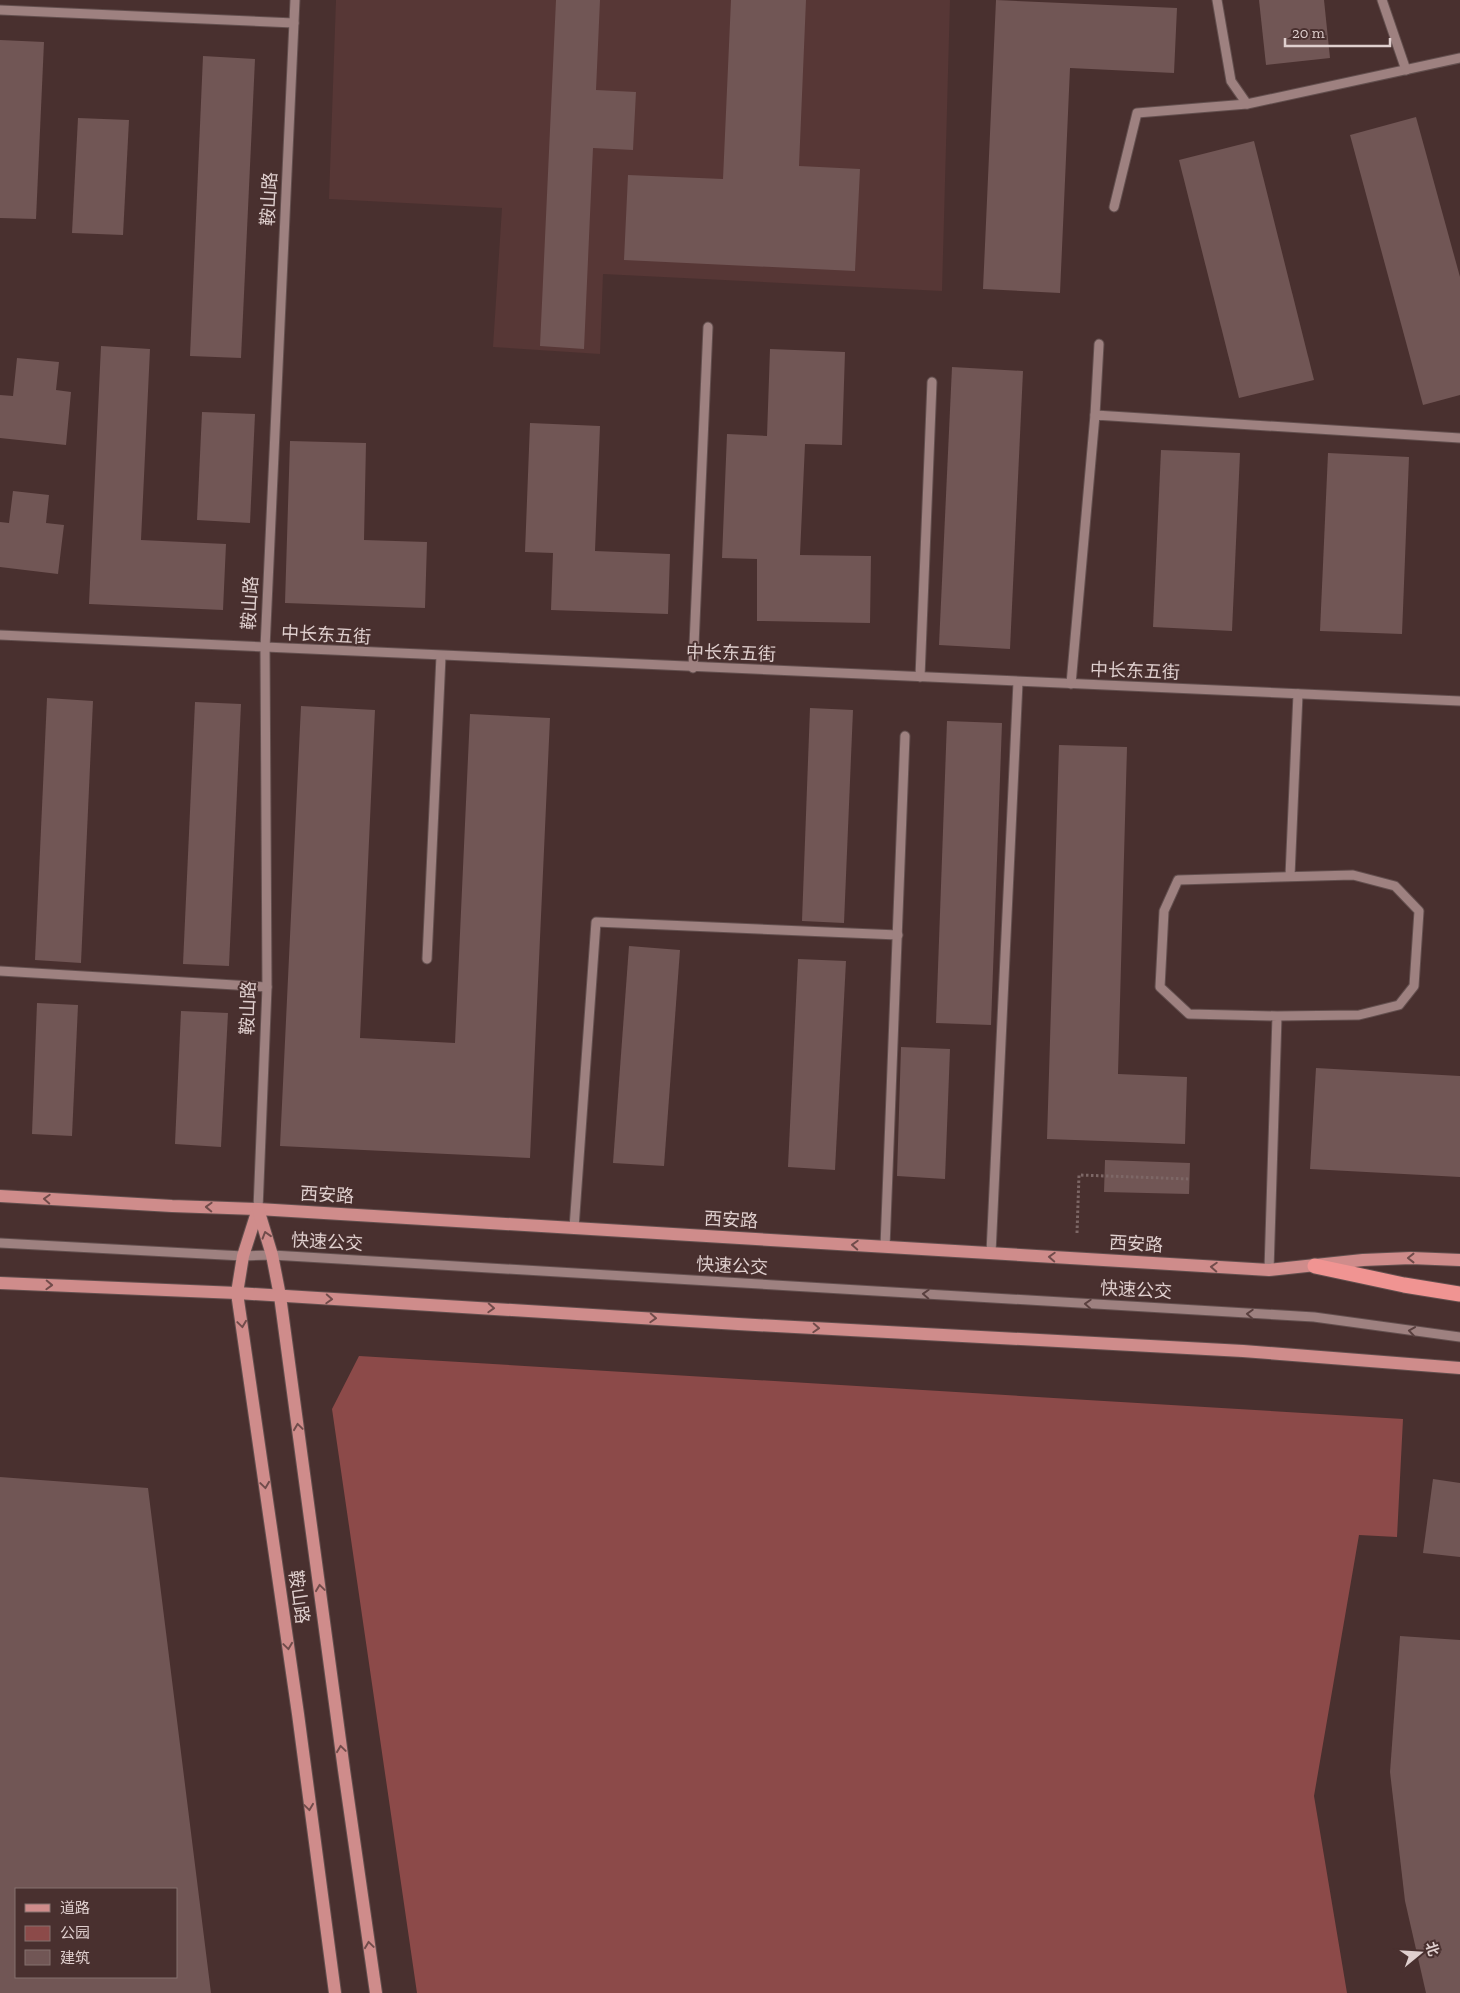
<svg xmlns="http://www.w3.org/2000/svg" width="1460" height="1993" font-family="'Zilla Slab','Noto Sans SC',serif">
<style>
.built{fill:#573736}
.green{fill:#8c4a49}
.building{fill:#715655;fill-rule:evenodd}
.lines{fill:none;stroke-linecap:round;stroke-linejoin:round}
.minor-casing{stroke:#634f4e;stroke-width:11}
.major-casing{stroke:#634f4e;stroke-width:14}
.highway-casing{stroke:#634f4e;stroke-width:17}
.path{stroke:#7d6766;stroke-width:3;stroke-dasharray:2.5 2.5;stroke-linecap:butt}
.minor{stroke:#9e8180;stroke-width:9}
.major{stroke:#cf8c8b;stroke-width:12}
.highway{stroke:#f09492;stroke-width:15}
.oneway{stroke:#714c4b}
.oneway2{stroke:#5a403f}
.labels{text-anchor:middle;stroke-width:4;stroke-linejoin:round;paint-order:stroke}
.street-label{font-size:18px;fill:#dfcfce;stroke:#49302f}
</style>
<rect width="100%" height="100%" fill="#49302f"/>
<path class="built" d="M336,0h614l-8,291 -339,-17 -3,80 -107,-7 9,-139 -173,-9z"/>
<path class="green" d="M359,1356l1044,63 -6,118 -38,-2 -45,261 33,197h-930l-85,-584z"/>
<g class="building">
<path d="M556,0h44l-4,90 40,2 -3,58 -40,-2 -9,201 -44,-3z"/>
<path d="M731,0h75l-7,166 61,3 -5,102 -231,-11 4,-85 95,4z"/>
<path d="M996,0l181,8 -3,65 -104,-5 -10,225 -77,-4z"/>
<path d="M1259,0h65l6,58 -64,7z"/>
<path d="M0,40l44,2 -8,177 -36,-1z"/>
<path d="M203,56l52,3 -14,299 -51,-2z"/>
<path d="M1416,117l44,160v118l-37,10 -73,-270z"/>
<path d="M78,118l51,2 -6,115 -51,-2z"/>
<path d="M1254,141l60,239 -75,18 -60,-238z"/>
<path d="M101,346l49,3 -9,191 85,4 -3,66 -134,-6z"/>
<path d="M770,349l75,3 -3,93 -37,-1 -5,111 71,1 -1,67 -113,-2v-62l-35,-1 5,-124 40,2z"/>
<path d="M17,358l42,4 -3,28 15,2 -5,53 -66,-7v-43l13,1z"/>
<path d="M952,367l71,4 -13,278 -71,-4z"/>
<path d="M202,412l53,2 -5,109 -53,-3z"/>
<path d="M530,423l70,3 -5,125 75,3 -2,60 -117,-4 2,-57 -28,-1z"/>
<path d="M290,441l76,2 -2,97 63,2 -2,66 -140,-5z"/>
<path d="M1161,450l79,3 -8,178 -79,-4z"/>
<path d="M1328,453l81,4 -7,177 -82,-3z"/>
<path d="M13,491l36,4 -3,28 18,2 -6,49 -58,-7v-45l9,1z"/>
<path d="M47,698l46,3 -12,262 -46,-3z"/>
<path d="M195,702l46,2 -12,262 -46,-2z"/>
<path d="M301,706l74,4 -15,328 95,5 15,-329 80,4 -20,440 -250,-12z"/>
<path d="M810,708l43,2 -9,213 -42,-2z"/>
<path d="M947,721l55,2 -11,302 -55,-2z"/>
<path d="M1059,745l68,2 -9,327 69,3 -2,67 -138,-5z"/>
<path d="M629,946l51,4 -16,216 -51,-3z"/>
<path d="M798,959l48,2 -11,209 -47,-3z"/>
<path d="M37,1003l41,2 -6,131 -40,-2z"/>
<path d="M181,1011l47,2 -7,134 -46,-3z"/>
<path d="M901,1047l49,2 -5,130 -48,-3z"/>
<path d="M1316,1068l144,8v101l-150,-8z"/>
<path d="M1105,1160l85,3 -1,31 -85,-2z"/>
<path d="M0,1477l148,11 63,505h-211zM16,1889h160v88h-160z"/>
<path d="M1433,1479l27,4v74l-37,-4z"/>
<path d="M1400,1636l60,4v353h-34l-21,-92 -15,-129z"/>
</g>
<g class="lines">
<defs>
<g id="minor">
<path d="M1217,0l14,81 16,23 213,-46"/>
<path d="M1382,0l24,70"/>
<path d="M0,10l294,13"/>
<path d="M1114,207l23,-94 110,-9"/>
<path d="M1095,415l4,-71"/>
<path d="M0,635l1460,66"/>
<path d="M693,668l15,-341"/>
<path d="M920,677l12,-295"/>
<path d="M1071,684l24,-269 365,23"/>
<path d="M1290,876l8,-182"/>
<path d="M427,959l14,-303"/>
<path d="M0,971l267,16"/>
<path d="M258,1209l9,-222 -2,-339 30,-648"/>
<path d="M574,1228l22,-306 302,13"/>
<path d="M0,1243l243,13 29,-1 1042,62 146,20"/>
<path d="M885,1247l20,-511"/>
<path d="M991,1253l27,-571"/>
<path d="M1269,1270l8,-254 82,-1 40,-10 15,-19 5,-75 -24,-25 -42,-11 -175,5 -14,31 -4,76 29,27 88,2"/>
</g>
<g id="major">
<path d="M0,1196l172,10 86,3 1011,61 94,-10 48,-2 49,2"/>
<path d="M258,1209l-15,47 -6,37 61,421 37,279"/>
<path d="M258,1209l14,46 8,41 64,474 32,223"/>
<path d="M0,1283l237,10 501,31 505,27 217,17"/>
</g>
<path id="highway" d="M1315,1266l89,19 56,9"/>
</defs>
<use href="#minor" class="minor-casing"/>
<use href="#major" class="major-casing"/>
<use href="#highway" class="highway-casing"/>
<path class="path" d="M1077,1233l2,-58 111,4"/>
<use href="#minor" class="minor"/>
<use href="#major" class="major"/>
<use href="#highway" class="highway"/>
</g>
<defs><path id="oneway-chevron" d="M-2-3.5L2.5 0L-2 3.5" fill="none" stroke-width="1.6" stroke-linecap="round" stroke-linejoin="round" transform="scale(1.25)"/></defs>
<g class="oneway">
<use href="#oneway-chevron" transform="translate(47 1199) rotate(-177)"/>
<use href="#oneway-chevron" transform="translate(209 1207) rotate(-178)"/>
<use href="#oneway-chevron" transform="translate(266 1235) rotate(-107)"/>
<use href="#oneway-chevron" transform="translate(855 1245) rotate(-177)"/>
<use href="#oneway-chevron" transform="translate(1052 1257) rotate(-177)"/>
<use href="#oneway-chevron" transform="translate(1411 1258) rotate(-180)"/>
<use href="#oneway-chevron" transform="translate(1214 1267) rotate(-177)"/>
<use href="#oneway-chevron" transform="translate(49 1285) rotate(2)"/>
<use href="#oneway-chevron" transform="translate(329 1299) rotate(3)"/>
<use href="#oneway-chevron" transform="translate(491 1308) rotate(3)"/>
<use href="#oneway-chevron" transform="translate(653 1318) rotate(3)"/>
<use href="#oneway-chevron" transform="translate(242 1324) rotate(82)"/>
<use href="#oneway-chevron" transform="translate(816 1328) rotate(3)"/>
<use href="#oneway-chevron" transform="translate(298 1427) rotate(-98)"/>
<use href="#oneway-chevron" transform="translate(265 1485) rotate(82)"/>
<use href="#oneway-chevron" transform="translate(320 1588) rotate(-98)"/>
<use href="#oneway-chevron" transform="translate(288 1646) rotate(82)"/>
<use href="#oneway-chevron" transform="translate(341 1749) rotate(-98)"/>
<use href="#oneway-chevron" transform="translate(309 1807) rotate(82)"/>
<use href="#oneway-chevron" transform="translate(369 1945) rotate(-98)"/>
</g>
<g class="oneway2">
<use href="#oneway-chevron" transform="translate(926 1294) rotate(-177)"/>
<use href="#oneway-chevron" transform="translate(1088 1304) rotate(-177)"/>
<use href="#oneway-chevron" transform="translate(1250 1314) rotate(-177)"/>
<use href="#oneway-chevron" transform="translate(1412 1331) rotate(-172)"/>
</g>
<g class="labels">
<g class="street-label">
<text transform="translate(269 199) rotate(-87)" y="6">鞍山路</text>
<text transform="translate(250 603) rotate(-87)" y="6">鞍山路</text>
<text transform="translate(326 635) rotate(3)" y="6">中长东五街</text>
<text transform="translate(731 653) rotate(2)" y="6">中长东五街</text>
<text transform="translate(1135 671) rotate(2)" y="6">中长东五街</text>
<text transform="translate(248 1008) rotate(-88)" y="6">鞍山路</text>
<text transform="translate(327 1195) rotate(3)" y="6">西安路</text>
<text transform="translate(731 1220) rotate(3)" y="6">西安路</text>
<text transform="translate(327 1242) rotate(3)" y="6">快速公交</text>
<text transform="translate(1136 1244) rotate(3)" y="6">西安路</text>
<text transform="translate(732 1266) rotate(3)" y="6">快速公交</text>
<text transform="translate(1136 1290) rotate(3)" y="6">快速公交</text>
<text transform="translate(299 1597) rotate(82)" y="6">鞍山路</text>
</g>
</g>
<rect x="15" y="1888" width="162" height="90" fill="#49302f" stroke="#85706f"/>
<rect x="25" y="1904" width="25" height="8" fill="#cf8c8b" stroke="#85706f"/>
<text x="60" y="1913" font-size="15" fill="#dfcfce">道路</text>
<rect x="25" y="1926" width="25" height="15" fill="#8c4a49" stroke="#85706f"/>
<text x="60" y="1938" font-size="15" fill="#dfcfce">公园</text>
<rect x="25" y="1950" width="25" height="15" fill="#715655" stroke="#85706f"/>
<text x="60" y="1963" font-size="15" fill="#dfcfce">建筑</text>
<g transform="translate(1420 1953) rotate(72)" stroke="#49302f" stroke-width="4" paint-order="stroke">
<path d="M0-4L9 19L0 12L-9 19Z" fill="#dfcfce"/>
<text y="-8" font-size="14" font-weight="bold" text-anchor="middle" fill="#dfcfce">北</text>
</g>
<path d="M1285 38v8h105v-8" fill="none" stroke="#dfcfce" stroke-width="2.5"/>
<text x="1292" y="38" font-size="15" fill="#dfcfce" stroke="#49302f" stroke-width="4" paint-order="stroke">20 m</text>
</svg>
